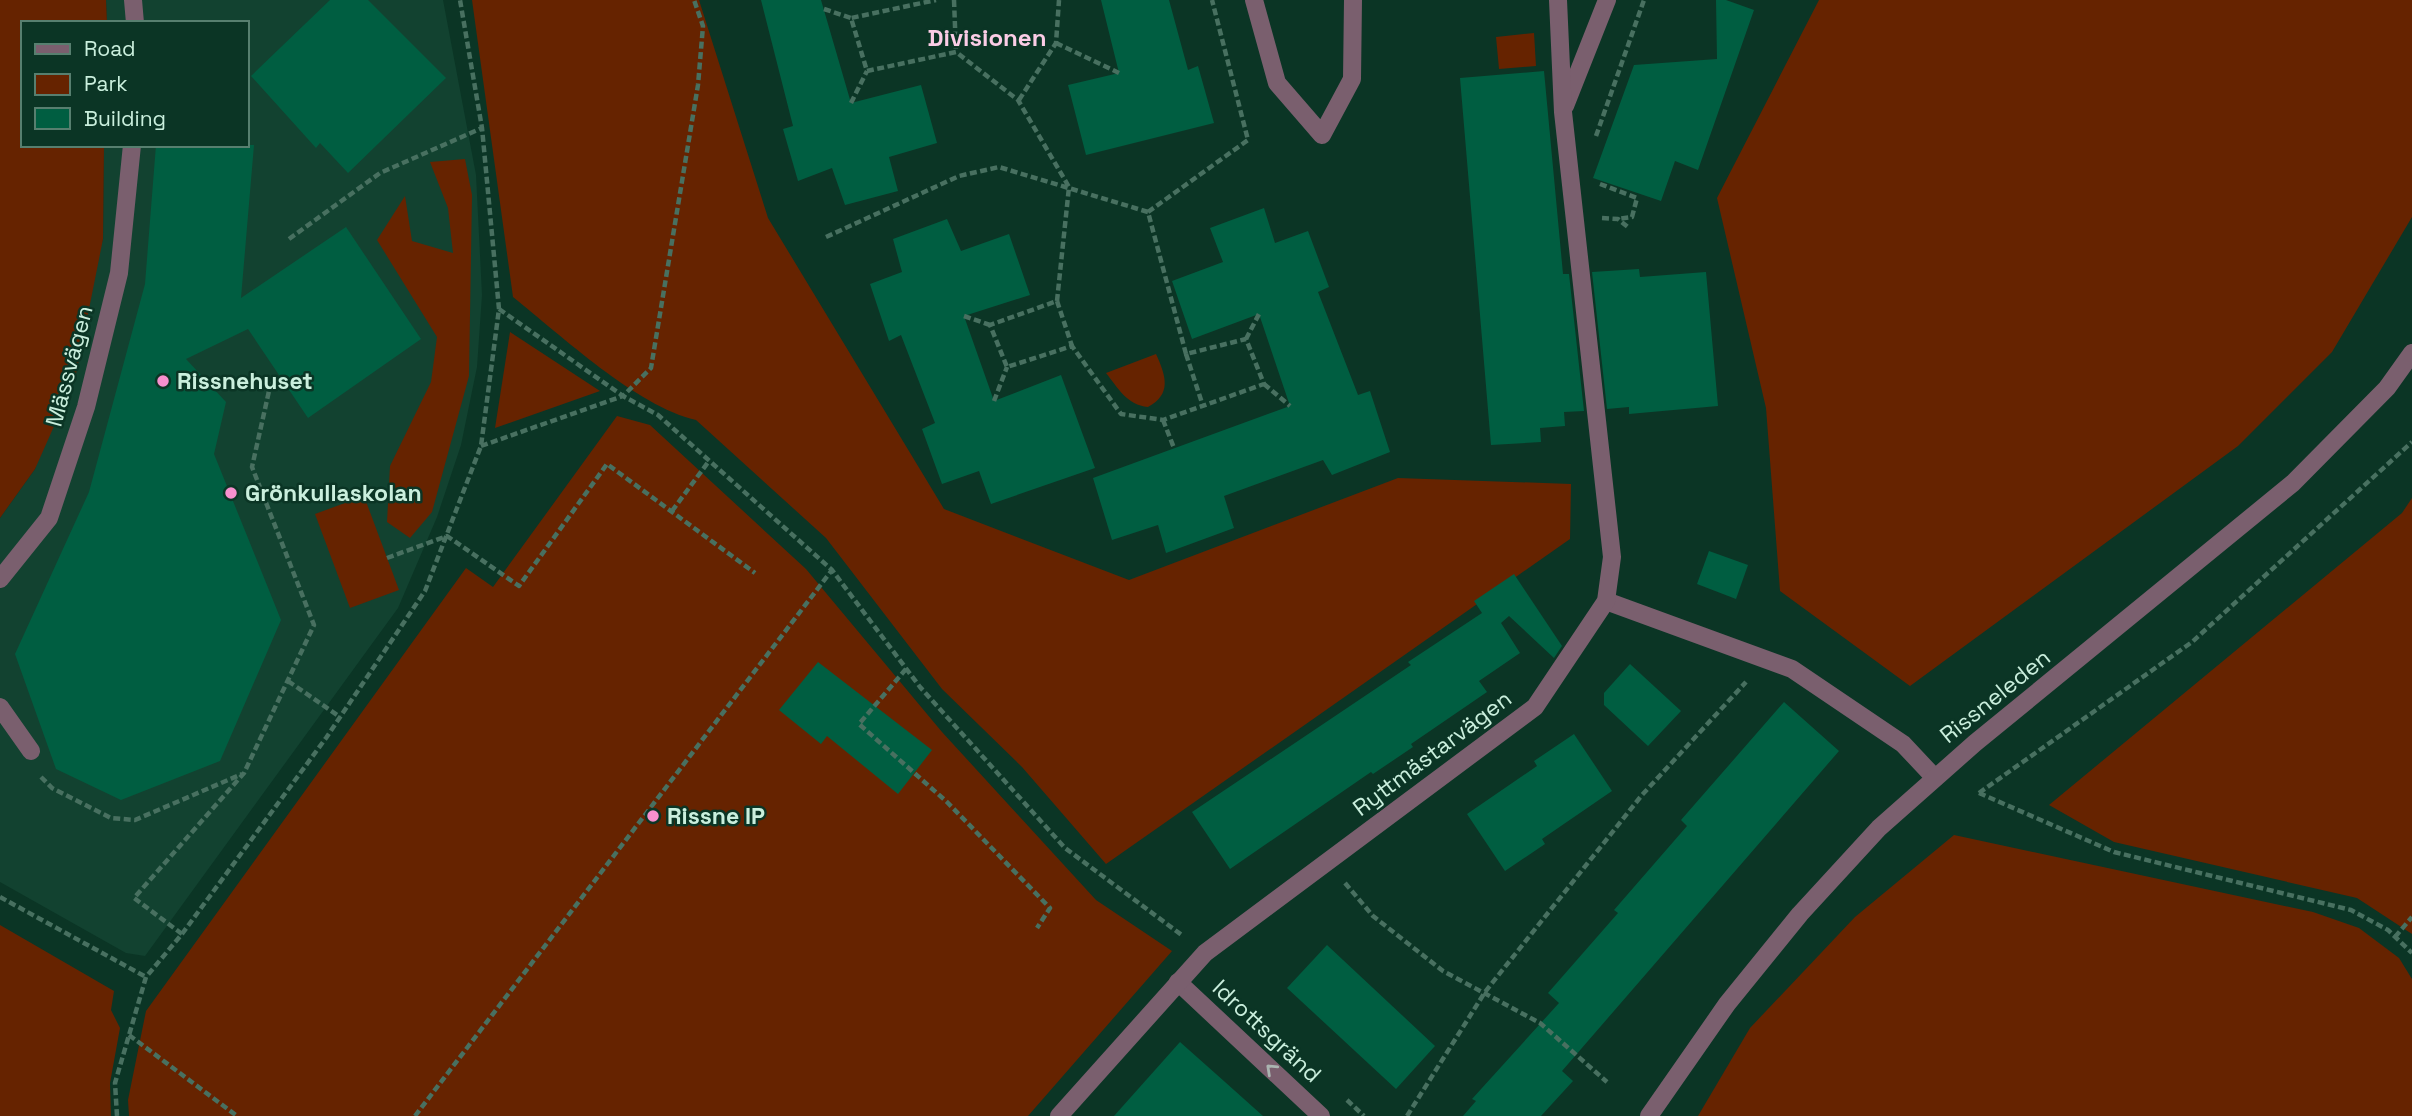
<svg xmlns="http://www.w3.org/2000/svg" width="2412" height="1116" font-family="'Space Grotesk',sans-serif">
<style>
.built{fill:#124230}
.green{fill:#662300}
.building{fill:#005e41}
.lines{fill:none;stroke-linecap:round;stroke-linejoin:round}
.path{stroke:#487060;stroke-width:4.5;stroke-dasharray:7 3.5;stroke-linecap:butt}
.minor{stroke:#7a5f6e;stroke-width:18}
.oneway{stroke:#aab5b1}
.poi-dot{fill:#f790ce;stroke:#0b3525;stroke-width:2.5}
.labels{text-anchor:middle;stroke-width:5;stroke-linejoin:round;paint-order:stroke}
.street-label{font-size:23px;fill:#caefdd;stroke:#0b3525}
.poi-label{font-size:23px;font-weight:bold;fill:#caefdd;stroke:#0b3525;text-anchor:start}
.neighbourhood-label{font-size:24px;font-weight:bold;fill:#fbcde6;stroke:#0b3525}
</style>
<rect width="100%" height="100%" fill="#0b3525"/>
<path class="built" d="M106,0h337l33,175 6,120 -5,72 -16,78 -24,72 -39,91 -253,348 -19,-3 -126,-71v-364l35,-49 68,-230 1,-94h143v-122h-140z"/>
<g class="green">
<path d="M0,0h106l1,23h-84v122h81l-1,94 -28,140 -40,90 -35,49z"/>
<path d="M472,0h227l69,218 176,291 185,71 269,-102 173,6 -1,55 -464,325 -84,-97 -80,-78 -116,-151 -130,-118c-60,-14 -134,-84 -183,-123z"/>
<path d="M1819,0h593v217l-80,135 -94,94 -328,240 -130,-95 -14,-183 -49,-210z"/>
<path d="M1534,33l2,33 -37,3 -3,-32z"/>
<path d="M465,159l7,36 -3,181 -37,136 -22,26 -23,-16 3,-56 41,-84 6,-45 -60,-97 28,-44 7,45 41,12 -5,-45 -18,-46z"/>
<path d="M510,332l90,59 -105,37z"/>
<path d="M1156,354c10,22 16,40 -8,53 -21,-2 -30,-19 -42,-34z"/>
<path d="M617,416l33,9 156,144 136,163 154,168 76,51 -144,165h-899l-1,-16 18,-89 320,-443 27,19z"/>
<path d="M364,496l35,94 -49,18 -35,-94z"/>
<path d="M2412,498v436l-55,-36 -243,-56 -65,-37 353,-292z"/>
<path d="M1954,835l359,77 46,16 40,30 13,21v137h-714l52,-88 105,-111z"/>
<path d="M0,925l114,66 -3,19 9,18 -10,55 1,33h-111z"/>
</g>
<g class="building">
<path d="M330,0h38l78,78 -98,95 -28,-30 -4,5 -65,-72z"/>
<path d="M761,0h60l30,103 70,-18 16,58 -48,14 9,34 -53,14 -13,-37 -34,13 -15,-52 10,-3z"/>
<path d="M1101,0h68l19,70 10,-4 16,57 -128,32 -18,-70 51,-12z"/>
<path d="M1716,0h10l28,10 -56,160 -23,-9 -14,40 -68,-23 41,-113 83,-6z"/>
<path d="M1544,71l19,203h6l15,137 -20,1 1,14 -25,2 1,14 -50,3 -31,-367z"/>
<path d="M156,145h98l-13,153 105,-71 75,112 -113,79 -60,-89 -62,30 40,43 -12,52 67,166 -61,141 -99,39 -65,-31 -41,-115 74,-162 56,-208z"/>
<path d="M1264,208l11,35 33,-12 21,56 -11,5 40,103 12,-4 20,61 -58,23 -9,-15 -99,36 10,32 -68,25 -8,-28 -46,15 -19,-62 197,-72 -31,-92 -67,25 -20,-58 51,-19 -13,-34z"/>
<path d="M947,219l14,32 48,-17 21,61 -66,21 30,85 67,-26 34,93 -104,36 -12,-33 -37,13 -20,-55 13,-6 -34,-88 -12,6 -19,-57 32,-12 -9,-33z"/>
<path d="M1639,269l1,8 66,-5 12,134 -89,8v-7l-22,2 -15,-137z"/>
<path d="M1709,551l39,14 -12,34 -39,-15z"/>
<path d="M1514,574l48,72 -8,12 -45,-42 -8,7 19,30 -41,28 8,11 -76,52 2,3 -40,27 -2,-2 -141,97 -38,-57 219,-147 -3,-3 74,-49 -8,-12z"/>
<path d="M818,662l114,88 -34,44 -71,-58 -6,8 -42,-34z"/>
<path d="M1630,664l51,47 -33,35 -44,-41v-12z"/>
<path d="M1784,702l55,49 -277,320 11,10 -32,35h-78l13,-15 -4,-2 87,-96 -11,-10 70,-80 -4,-3 73,-84 -6,-6z"/>
<path d="M1574,734l38,57 -70,48 3,5 -40,27 -38,-57 70,-48 -3,-5z"/>
<path d="M1327,945l108,101 -39,43 -109,-101z"/>
<path d="M1180,1042l45,40 38,34h-149z"/>
</g>
<g class="lines">
<g class="path">
<path d="M954,0l2,52"/>
<path d="M824,9l27,9"/>
<path d="M1056,43l63,30"/>
<path d="M1019,100l37,-57 3,-43"/>
<path d="M851,103l16,-32"/>
<path d="M1596,136l48,-136"/>
<path d="M1600,184l37,14 -5,19 -14,2"/>
<path d="M1148,212l100,-72 -36,-140"/>
<path d="M1602,218l16,1 11,9"/>
<path d="M826,237l133,-61 40,-9 149,45 38,142 60,-15 18,45 -101,36 -42,-6 -49,-68 -65,21 -17,-42 67,-24 12,-114 -51,-87 -62,-48 -89,19 -16,-53 85,-18"/>
<path d="M289,239l91,-66 102,-45"/>
<path d="M1057,301l15,45"/>
<path d="M499,309l124,87 28,-28 47,-283 5,-59 -9,-26"/>
<path d="M964,316l26,9"/>
<path d="M1246,339l13,-25"/>
<path d="M1186,354l17,52"/>
<path d="M1264,384l26,22"/>
<path d="M994,401l13,-34"/>
<path d="M1163,420l11,28"/>
<path d="M481,446l142,-50 35,19 174,155 88,117 145,161 118,88"/>
<path d="M672,511l37,-50"/>
<path d="M387,558l60,-22 72,50 88,-122 148,109"/>
<path d="M906,669l-47,55 88,78 103,106 -13,20"/>
<path d="M288,681l52,36"/>
<path d="M41,777l11,11 59,30 24,2 107,-46"/>
<path d="M1979,793l213,-151 220,-200"/>
<path d="M1979,793l135,59 237,58 37,20 24,23"/>
<path d="M1345,883l28,33 70,55 97,52 67,59"/>
<path d="M0,897l146,80"/>
<path d="M182,934l-48,-36 110,-125 70,-148 -62,-158 19,-85"/>
<path d="M2395,937l17,-20"/>
<path d="M129,1035l108,81"/>
<path d="M1347,1100l17,16"/>
<path d="M117,1116l-2,-33 31,-106 36,-43 144,-196 99,-147 56,-145 18,-137 -17,-181 -22,-128"/>
<path d="M415,1116l417,-546"/>
<path d="M1407,1116l78,-124 157,-197 104,-113"/>
</g>
<g class="minor">
<path d="M133,0l2,23"/>
<path d="M1254,0l23,83 45,52 30,-56 1,-79"/>
<path d="M1565,106l42,-106"/>
<path d="M0,579l49,-61 37,-111 33,-134 13,-128"/>
<path d="M1606,601l186,68 111,75 32,34"/>
<path d="M0,707l31,44"/>
<path d="M1178,982l143,134"/>
<path d="M1059,1116l146,-163 330,-246 71,-106 6,-44 -49,-445 -5,-112"/>
<path d="M1649,1116l78,-112 73,-90 79,-86 96,-85 318,-260 94,-95 25,-35"/>
</g>
</g>
<defs><path id="oneway-chevron" d="M-2-3.5L2.5 0L-2 3.5" fill="none" stroke-width="1.6" stroke-linecap="round" stroke-linejoin="round" transform="scale(1.75)"/></defs>
<use class="oneway" href="#oneway-chevron" transform="translate(1271 1069) rotate(-137)"/>
<g class="poi-dot">
<circle cx="163" cy="381" r="7"/>
<circle cx="231" cy="493" r="7"/>
<circle cx="653" cy="816" r="7"/>
</g>
<g class="labels">
<g class="street-label">
<text transform="translate(69 366) rotate(-75)" y="8">Mässvägen</text>
<text transform="translate(1995 696) rotate(-39)" y="8">Rissneleden</text>
<text transform="translate(1432 753) rotate(-37)" y="8">Ryttmästarvägen</text>
<text transform="translate(1267 1031) rotate(43)" y="8">Idrottsgränd</text>
</g>
<g class="poi-label">
<text x="177" y="389">Rissnehuset</text>
<text x="245" y="501">Grönkullaskolan</text>
<text x="667" y="824">Rissne IP</text>
</g>
<g class="neighbourhood-label">
<text x="987" y="46">Divisionen</text>
</g>
</g>
<rect x="21" y="21" width="228" height="126" fill="#0b3525" stroke="#577f6f" stroke-width="2"/>
<rect x="35" y="44" width="35" height="10" fill="#7a5f6e" stroke="#577f6f" stroke-width="2"/>
<text x="84" y="56" font-size="21" fill="#caefdd">Road</text>
<rect x="35" y="74" width="35" height="21" fill="#662300" stroke="#577f6f" stroke-width="2"/>
<text x="84" y="91" font-size="21" fill="#caefdd">Park</text>
<rect x="35" y="108" width="35" height="21" fill="#005e41" stroke="#577f6f" stroke-width="2"/>
<text x="84" y="126" font-size="21" fill="#caefdd">Building</text>
</svg>
